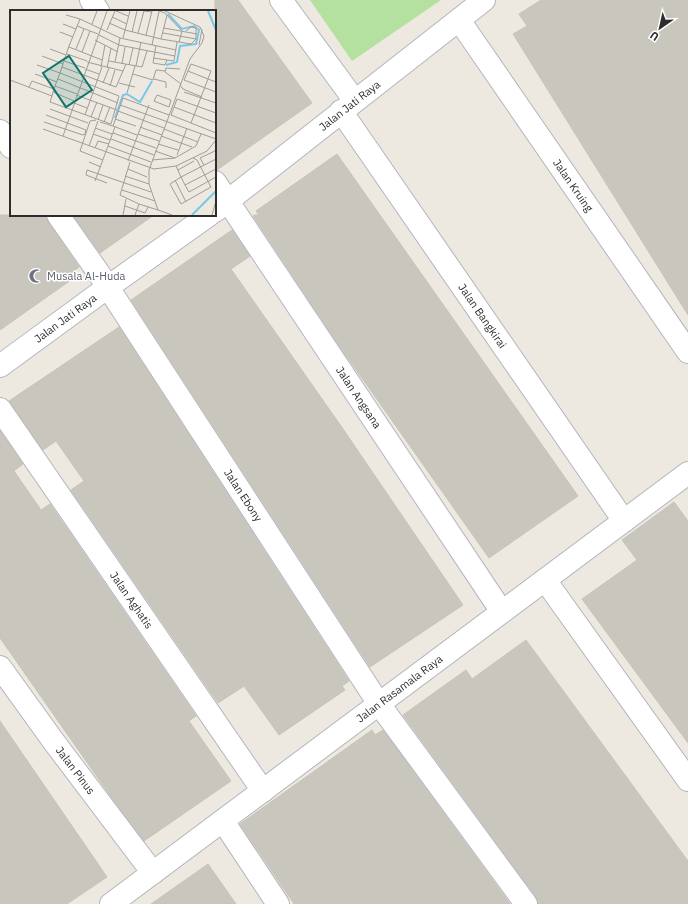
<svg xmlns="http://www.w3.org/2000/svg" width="688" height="904" font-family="'IBM Plex Sans',sans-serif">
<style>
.green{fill:#b4e19f}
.building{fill:#c9c6be;stroke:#c9c4b9}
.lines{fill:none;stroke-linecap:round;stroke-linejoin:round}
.street-casing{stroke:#b3b6bf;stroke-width:24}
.street{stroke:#fff;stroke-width:22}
.labels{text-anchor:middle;stroke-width:3;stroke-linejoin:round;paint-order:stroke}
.street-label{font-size:11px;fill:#2d2d2d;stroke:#fff}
.worship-label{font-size:11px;fill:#5b616d;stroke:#fff;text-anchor:start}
.inset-river{fill:none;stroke:#79c8ea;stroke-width:2}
.inset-road{fill:none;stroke:#a09d98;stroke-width:1}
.view{fill:#0f766e;fill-opacity:0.15;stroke:#0f766e;stroke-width:2}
.inset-edge{fill:none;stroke:#2d2d2d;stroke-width:2}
</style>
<rect width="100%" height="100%" fill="#ede8e0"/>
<path class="green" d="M310,0h131l-89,61z"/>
<g class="building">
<path d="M215,0h23l74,103 -95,67h-2z"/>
<path d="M541,0h147v315l-175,-281 14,-8 -8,-12z"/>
<path d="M337,154l241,342 -89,62 -149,-211 -87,-131 2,-1h4l-3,-4z"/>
<path d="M0,215h46l2,7 31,45 -11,8 3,5 -71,50z"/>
<path d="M73,215h81l-54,38z"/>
<path d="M232,230l18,26 -19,13 110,157 122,179 -93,62 -239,-367z"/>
<path d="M119,327l230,354 -7,5 3,4 -66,45 -35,-49 -26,17 -147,-213 13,-9 -28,-40 -13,9 -34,-49z"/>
<path d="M0,431l23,33 -9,7 27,39 9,-6 146,212 -7,5 42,60 -87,60 -30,-40 -114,-163z"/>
<path d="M674,502l14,19v222l-106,-144 55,-39 -15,-20z"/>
<path d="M526,640l162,221v43h-150l-2,-7 -133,-182 63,-45 6,9z"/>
<path d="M0,721l107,156 -40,27h-67z"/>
<path d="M372,730l3,5 8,-5 127,174h-216l-54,-80z"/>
<path d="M208,864l28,40h-85z"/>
</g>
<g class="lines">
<defs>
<g id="street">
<path d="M91,0l7,11"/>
<path d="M281,0l74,101"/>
<path id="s1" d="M459,20l229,332"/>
<path id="s2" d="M341,111l283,410"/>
<path d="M0,131l11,16"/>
<path id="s3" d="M215,182l287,430"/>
<path id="s4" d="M215,211l269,-211"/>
<path id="s5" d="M58,215l40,57 281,432 147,200"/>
<path id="s6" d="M0,366l108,-79 101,-72"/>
<path id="s7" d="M0,409l263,382"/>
<path d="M545,580l143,200"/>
<path id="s8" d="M0,667l54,75 99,131"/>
<path d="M223,821l55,83"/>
<path id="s9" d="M111,904l577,-431"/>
</g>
</defs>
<use href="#street" class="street-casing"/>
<use href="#street" class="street"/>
</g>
<defs>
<symbol id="mosque-bare" viewBox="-9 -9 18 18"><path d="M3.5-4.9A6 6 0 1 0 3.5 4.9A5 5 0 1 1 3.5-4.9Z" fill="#6b7280" stroke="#fff" stroke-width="2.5" paint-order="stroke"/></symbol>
</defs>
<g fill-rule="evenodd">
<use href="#mosque-bare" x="26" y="266" width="20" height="20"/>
</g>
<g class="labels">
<g class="street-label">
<text dy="4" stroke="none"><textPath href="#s4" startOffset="171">Jalan Jati Raya</textPath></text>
<text dy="4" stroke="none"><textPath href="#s1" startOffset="201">Jalan Kruing</textPath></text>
<text dy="4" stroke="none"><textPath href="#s2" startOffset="249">Jalan Bangkirai</textPath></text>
<text dy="4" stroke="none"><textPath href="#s6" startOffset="81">Jalan Jati Raya</textPath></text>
<text dy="4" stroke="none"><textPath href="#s3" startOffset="259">Jalan Angsana</textPath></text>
<text dy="4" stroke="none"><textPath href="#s5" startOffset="336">Jalan Ebony</textPath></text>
<text dy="4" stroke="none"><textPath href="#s7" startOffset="232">Jalan Aghatis</textPath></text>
<text dy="4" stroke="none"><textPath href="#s9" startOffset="360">Jalan Rasamala Raya</textPath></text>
<text dy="4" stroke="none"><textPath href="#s8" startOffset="128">Jalan Pinus</textPath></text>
</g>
<g class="worship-label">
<text x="47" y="280">Musala Al-Huda</text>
</g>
</g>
<g transform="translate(10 10)">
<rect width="206" height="206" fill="#ede8e0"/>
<path class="inset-river" d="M198,1l8,19M156,55l11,-3 3,-16 16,-2 3,-14 -5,-4 -12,3 -14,-15M105,108l8,-23 4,-1 13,8 12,-21M182,205l24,-24"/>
<path class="inset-road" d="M106,1l12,5M149,1l6,2 17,18 -3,11M155,1l35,16 4,9 -2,7 -12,16 -41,111v14l9,26 14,5M56,5l14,4M102,7l15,7M99,13l16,7 36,9 30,5 5,-5M53,14l13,5M82,14l5,-13M67,16l21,8M154,18l33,6M97,20l8,-19M50,22l13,5M122,22l5,-21M128,23l6,-22 8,1M153,23l33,6v-11l-5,-1 -5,4M89,25l20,10 35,7M136,25l6,-24M113,28l7,-27M151,29l6,-24M85,30l23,12M142,35l7,-34M146,35l-3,18 12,2 2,-5M189,35l3,-16M59,37l33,13M40,39l16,6M66,39l8,-20M72,42l8,-21M144,42l21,4M57,44l20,7M32,46l21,8M143,48l21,3 3,-19M54,51l21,7M99,51l33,6 5,-16M77,52l36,9 3,-7M105,52l5,-24M112,54l3,-17M27,55l23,8 59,23 -8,28 -61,-22 2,-6 1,-4 2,-6 5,-13 9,-27 11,-27 40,19 56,12M119,55l4,-17M126,56l5,-24M52,57l54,20 7,-16M91,57l4,-22M97,58l4,-20M75,59l14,5M170,59l-14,-1 -1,4 16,12M178,61l20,8 -17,44M25,64l22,8M123,64l20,6 3,-10 9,1M48,69l60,24M144,69l12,3v6M0,70l42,16M206,72l-8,-3 3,-8 -20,-7 -7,16 32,12M93,73l6,-15M109,73l16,4M170,75l3,4 19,8M45,76l22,8M100,76l5,-16M19,77l3,-6 22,8M43,82l21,9M174,82l32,11M117,83l8,-27M66,85l41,15M147,85l14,5 -2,7 -15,-6zM64,93l13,5M110,95l96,34M164,97l42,16M40,99l38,14M108,101l46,17M206,103l-39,-14 -6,16 45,18M75,105l17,-48M81,107l6,-15M105,109l21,7M86,110l-6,1 -10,30 23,9M88,110l5,-15M34,112l39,13 2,-1 1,-4 -40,-15M90,112l13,4M94,112l6,-15M130,117l22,8M85,118l17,6M33,119l111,40 22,-3 31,-15 9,-11M154,119l34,13M103,123l43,15M83,124l17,6M128,124l21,7M127,125l-24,-9 10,-28 46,17M53,126l44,-125M151,126l31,11M101,129l43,16M148,134l20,6M79,136l9,-25M98,136l43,16M85,138l3,-7 11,3M145,141l20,7M167,145l10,-27M206,149l-35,18 4,8 31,-16M142,150l23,-2 21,-12 5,-12M118,151l21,-56M79,152l12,5M120,152l-10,33 19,9 -4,11M194,155l-4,-7 15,-7 1,-4M166,156l5,11 -11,7 11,20 30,-17 -14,-27 -4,-2M118,159l19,8M168,160l16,-9M115,166l24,8M165,170l11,22M85,171l20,-54M97,173l-21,-8 1,-5 64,22M175,175l4,7 27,-15M112,180l33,11M129,194l19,6M115,196l20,7 3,-6M113,205l3,-16M202,205l4,-14"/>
<path class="view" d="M59,46l23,34 -26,17 -23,-34z"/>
<rect width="206" height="206" class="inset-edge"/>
</g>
<g transform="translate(660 28) rotate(214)" stroke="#ffffff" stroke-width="3" paint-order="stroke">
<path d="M0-3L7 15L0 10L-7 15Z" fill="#2d2d2d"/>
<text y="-6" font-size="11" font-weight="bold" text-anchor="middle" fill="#2d2d2d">U</text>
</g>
</svg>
